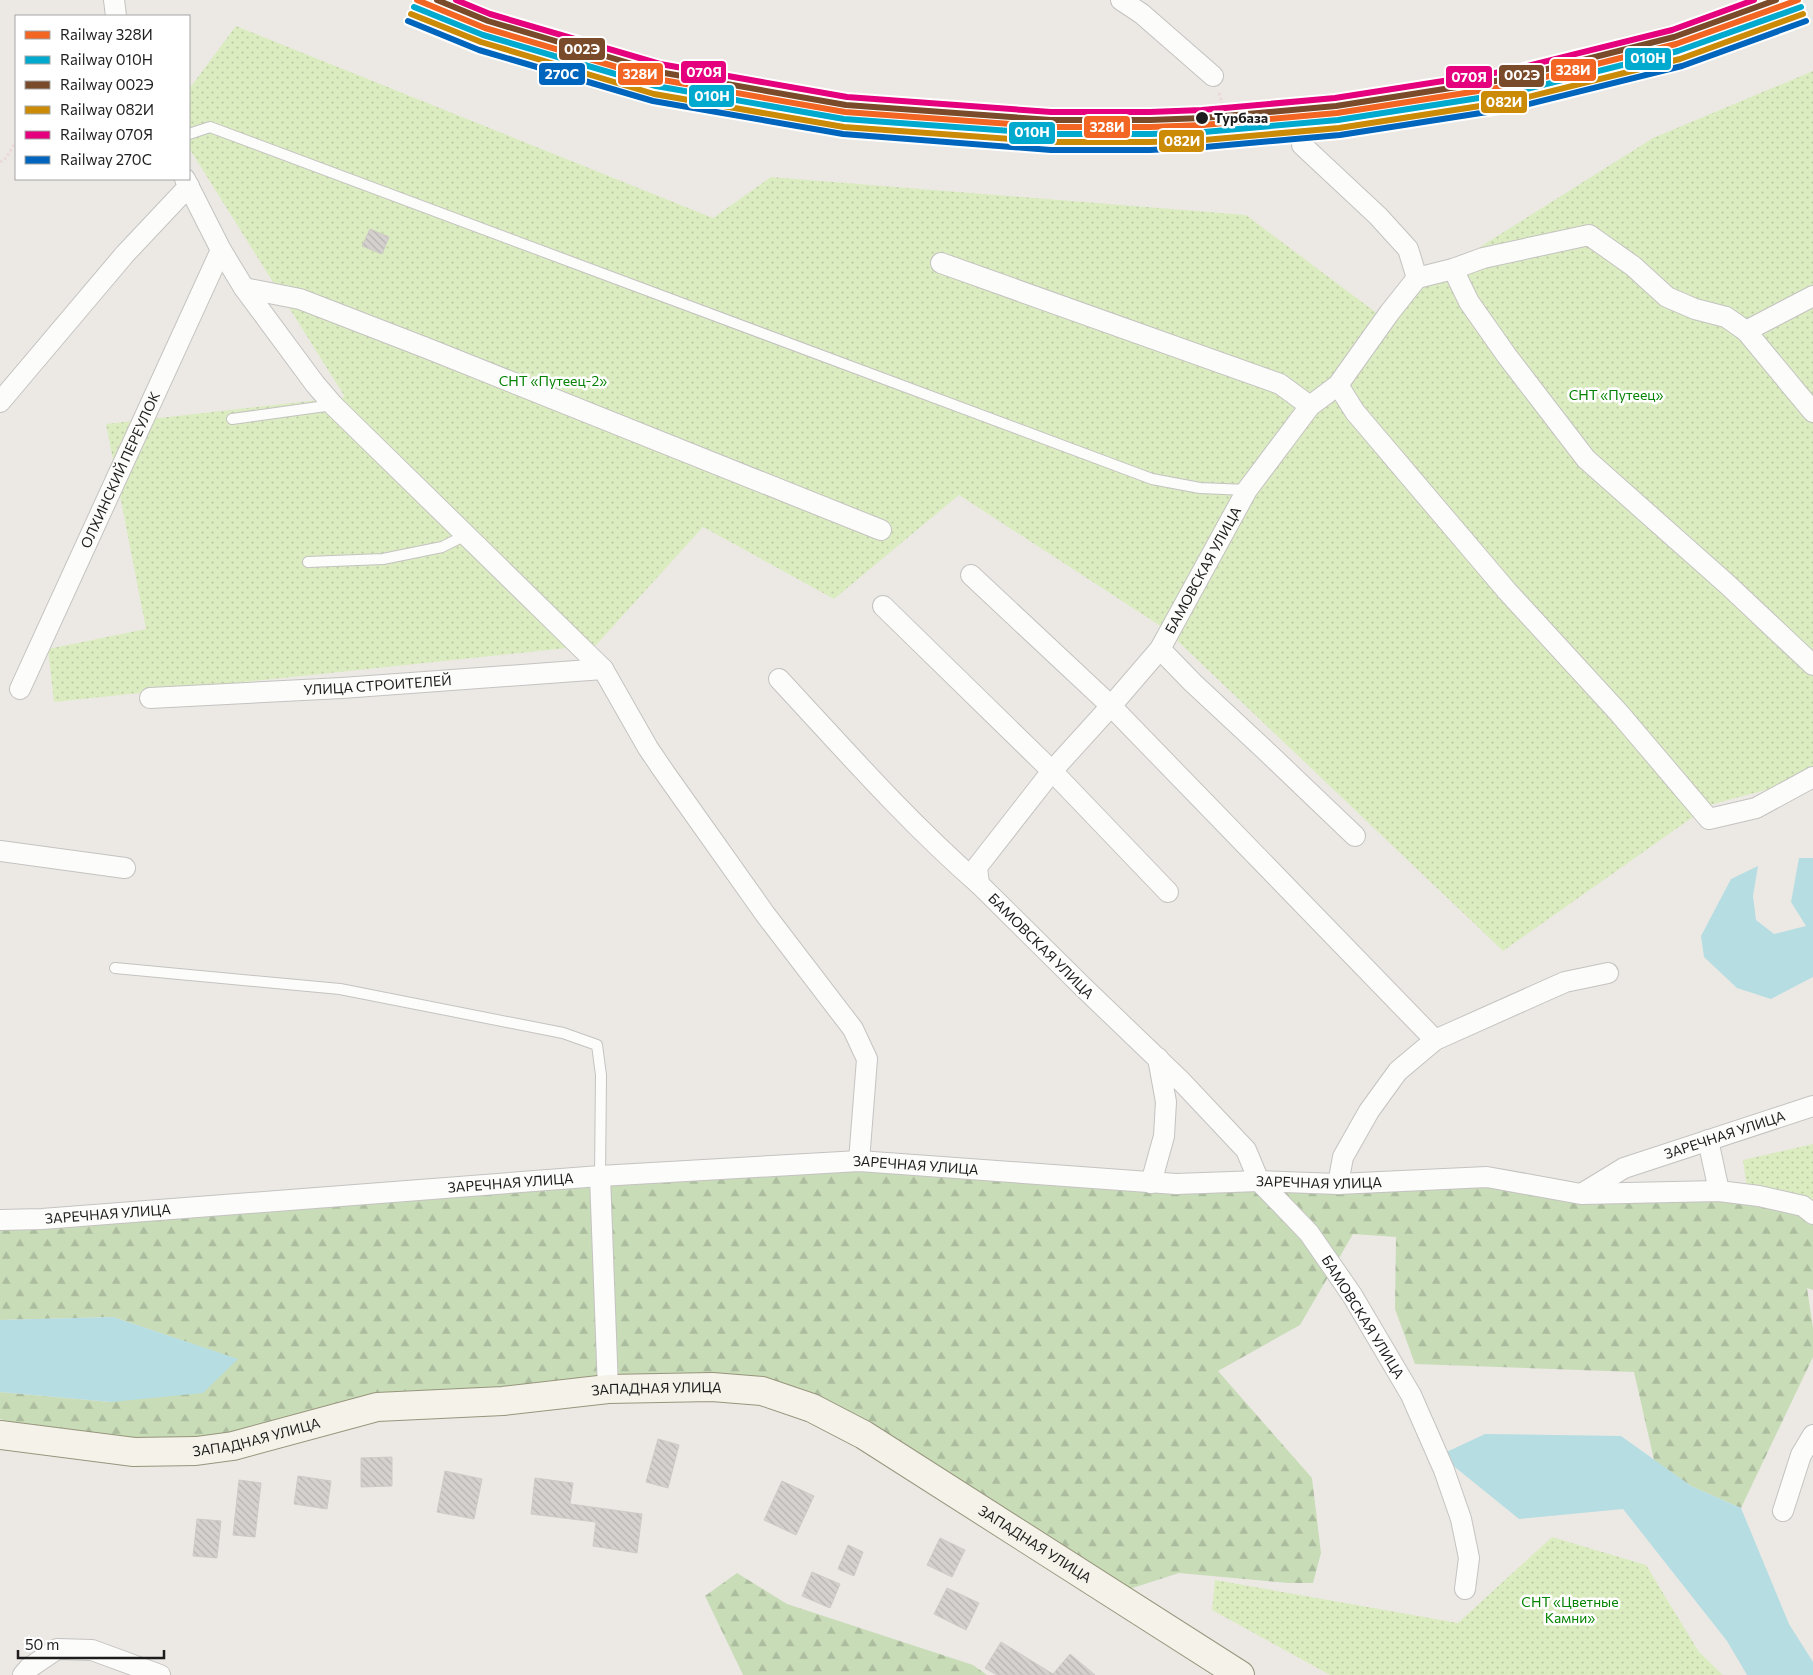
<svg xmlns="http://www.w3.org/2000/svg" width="1813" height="1675" font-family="Commissioner,sans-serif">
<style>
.grass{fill:url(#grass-dots)}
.forest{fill:url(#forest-firs)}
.water{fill:#b6dde2}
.building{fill:url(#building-back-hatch);stroke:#cfcac6}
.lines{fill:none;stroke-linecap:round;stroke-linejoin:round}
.service-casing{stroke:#c4c3c1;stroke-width:12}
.minor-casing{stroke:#c4c3c1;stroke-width:22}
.secondary-casing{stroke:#97957c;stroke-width:30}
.path{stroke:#ebd8d7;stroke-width:3;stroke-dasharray:2.5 2.5;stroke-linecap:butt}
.service{stroke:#fcfcfb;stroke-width:10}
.minor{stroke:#fcfcfb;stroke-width:20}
.secondary{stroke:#f4f2e9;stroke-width:28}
.rail-1-casing{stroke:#fff;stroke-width:10}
.rail-2-casing{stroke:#fff;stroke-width:10}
.rail-3-casing{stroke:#fff;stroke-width:10}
.rail-4-casing{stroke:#fff;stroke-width:10}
.rail-5-casing{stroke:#fff;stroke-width:10}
.rail-6-casing{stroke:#fff;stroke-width:10}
.rail-1{stroke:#f26522;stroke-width:6}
.rail-2{stroke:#00a9ce;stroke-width:6}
.rail-3{stroke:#7a4b2a;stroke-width:6}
.rail-4{stroke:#cb8b06;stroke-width:6}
.rail-5{stroke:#e5007d;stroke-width:6}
.rail-6{stroke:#0065bd;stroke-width:6}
.stop-dot{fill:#1d1d1d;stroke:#fff;stroke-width:2}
.labels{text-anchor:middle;stroke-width:5;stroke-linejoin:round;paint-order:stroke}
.stop-label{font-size:14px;font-weight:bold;fill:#1d1d1d;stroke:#fff;text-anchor:start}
.park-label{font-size:14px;fill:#058303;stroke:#fff}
.street-label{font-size:14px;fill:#1d1d1d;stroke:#fff}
.line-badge{stroke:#fff;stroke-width:2}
.badge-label{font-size:14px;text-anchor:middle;font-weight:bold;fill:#fff}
</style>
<defs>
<pattern id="grass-dots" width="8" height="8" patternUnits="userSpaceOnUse" patternTransform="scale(1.25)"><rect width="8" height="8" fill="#dcecc1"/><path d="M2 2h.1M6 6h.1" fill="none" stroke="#bccaa5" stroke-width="1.8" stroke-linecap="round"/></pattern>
<pattern id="forest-firs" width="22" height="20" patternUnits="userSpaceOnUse" patternTransform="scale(1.25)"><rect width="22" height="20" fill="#c9dcb8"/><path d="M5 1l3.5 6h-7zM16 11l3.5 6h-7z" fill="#acbc9e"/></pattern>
<pattern id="building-back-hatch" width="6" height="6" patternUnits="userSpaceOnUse" patternTransform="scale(1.25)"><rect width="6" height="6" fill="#d4d1ce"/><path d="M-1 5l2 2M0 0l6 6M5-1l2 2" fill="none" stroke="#b6b3b0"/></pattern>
</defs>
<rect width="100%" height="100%" fill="#ece9e5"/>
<g class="grass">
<path d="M236,26l477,192 58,-41 475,38 144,108 36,-42 227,-143 160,-67v706l-103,28 -207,146 -338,-322 -206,-134 -125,104 -131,-72 -107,118 -542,57 -6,-53 98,-20 -40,-205 239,-27 -156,-249v-59z"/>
<path d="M1813,1144v56l-66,-10 -4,-30z"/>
<path d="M1552,1537l94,28 53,87 24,23h-393l-118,-65 3,-30 243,43z"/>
</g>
<g class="forest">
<path d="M859,1161l292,22 336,-6 94,17 138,-3 94,23v76l-6,-2 6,40v29l-72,151 -50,-22 -37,-26 -20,-88 -219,-8 -20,-55 1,-72 -43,-3 -53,91 -82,46 94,107 9,75 -8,30h-25l-109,-10 -65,21 -352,-203 -259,10 -227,34 -195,10 -81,-26v-27l111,10 126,-43 -124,-42 -113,3v-100z"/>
<path d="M737,1573l50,31 186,61 14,10h-244l-38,-79z"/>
</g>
<g class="water">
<path d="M1799,858h14v119l-42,22 -34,-11 -33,-31 -3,-21 30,-57 27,-13 -5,30 3,24 18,14 32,-8 -15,-24z"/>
<path d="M113,1317l125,42 -35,34 -92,9 -111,-10v-72z"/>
<path d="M1485,1434l136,2 70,50 50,22 48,116 24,38v13h-66l-20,-34 -104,-132 -104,10 -79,-64z"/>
</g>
<g class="building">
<path d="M370,229l19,8 -7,17 -20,-8z"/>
<path d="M658,1439l21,6 -11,43 -22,-6z"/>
<path d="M392,1457v29l-31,1v-29z"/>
<path d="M445,1471l37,8 -8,40 -37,-7z"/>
<path d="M298,1476l33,5 -4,28 -33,-5z"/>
<path d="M535,1478l38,5 -3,21 72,10 -5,39 -44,-7 3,-24 -65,-8z"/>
<path d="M239,1480l22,3 -6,54 -22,-2z"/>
<path d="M782,1481l32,15 -18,39 -32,-15z"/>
<path d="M197,1519l24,2 -4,37 -24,-2z"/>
<path d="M940,1538l25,12 -13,27 -25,-12z"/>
<path d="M848,1545l15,7 -9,24 -16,-7z"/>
<path d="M812,1572l28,12 -10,24 -28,-12z"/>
<path d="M947,1588l32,15 -13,27 -32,-16z"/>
<path d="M1001,1642l52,32 17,-20 25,21h-98l-12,-7z"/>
</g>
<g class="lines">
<defs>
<g id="service">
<path d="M189,134l21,-7 942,352 48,9 47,2"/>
<path d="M232,419l101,-14"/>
<path d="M308,562l75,-3 59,-12 24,-12"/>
<path d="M115,968l225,21 223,44 34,12 4,30 -1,101"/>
</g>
<g id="minor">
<path d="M114,0l2,16"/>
<path d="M1121,0l21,14 71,62"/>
<path d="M1302,145l76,71 30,33 9,29"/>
<path d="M185,179l36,71 23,38 71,96 18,21 270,264 45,79 17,25 100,141 88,115 14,30 -8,102"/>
<path d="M941,263l339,121 30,22"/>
<path d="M1453,269l16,33 38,54 79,103 142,126 85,80"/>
<path d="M244,288l56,11 129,50 452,181"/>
<path d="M1746,331l67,-35"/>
<path d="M1338,385l17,27 101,119 51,60 112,122 90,106 47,-11 57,-31"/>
<path d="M0,402l125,-148 64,-68"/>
<path d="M971,575l140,131 324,334"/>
<path d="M883,606l169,165 116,121"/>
<path d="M1160,649l33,34 72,67 90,86"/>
<path d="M779,679c65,70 128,142 200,205"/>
<path id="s1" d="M20,689l201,-439"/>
<path id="s2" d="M150,698l192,-10 261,-19"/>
<path d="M0,851l125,17"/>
<path d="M1708,1140l11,51"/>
<path d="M600,1176l8,213"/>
<path d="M1151,1183l13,-47 2,-34 -8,-44"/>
<path d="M1338,1184l5,-27 26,-46 29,-40 37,-31 130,-58 43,-9"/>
<path id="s3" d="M1583,1193l41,-25 189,-62"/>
<path id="s4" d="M0,1220l42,-1 558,-43 259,-15 317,23 83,-3 79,3 149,-7 94,17 138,-3 40,5 44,10 10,8"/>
<path d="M1783,1511l18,-56 12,-20"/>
<path id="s5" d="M1465,1589l4,-31 -8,-39 -17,-49 -33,-75 -59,-100 -43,-62 -50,-52 -13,-31 -64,-68 -100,-96 -103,-102 -2,-17 75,-96 59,-65 49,-57 87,-159 63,-84 28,-21 52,-73 27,-34 36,-9 30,-11 106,-23 44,31 34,31 28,12 31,8 20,14 67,81"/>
<path d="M23,1675l6,-7 28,-19 35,1 68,25"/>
</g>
<g id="secondary">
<path id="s6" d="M0,1435l134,17 62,-1 37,-5 144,-39 126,-6 105,-12 104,-2 50,4 50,17 52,27 376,240"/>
</g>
</defs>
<use href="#service" class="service-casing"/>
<use href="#minor" class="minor-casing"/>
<use href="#secondary" class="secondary-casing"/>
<g class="path">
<path d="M1219,93c6,15 1,32 18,39l53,-3"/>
<path d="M0,162l6,-4 10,-16"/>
</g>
<use href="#service" class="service"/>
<use href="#minor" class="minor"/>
<use href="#secondary" class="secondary"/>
<defs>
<path id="rail-1" d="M417,0l68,28 172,51 188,33 206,15h99l53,-2 134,-12 173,-27 166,-42 122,-44"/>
<path id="rail-2" d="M414,7l69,28 173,51 188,33 207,15h99l54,-2 134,-12 173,-27 167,-42 123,-44"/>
<path id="rail-3" d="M437,0l51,21 171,51 187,33 205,15h99l53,-2 133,-12 172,-27 166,-42 102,-37"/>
<path id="rail-4" d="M411,14l70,28 173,52 190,33 207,15h99l54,-2 135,-12 173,-27 168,-42 123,-45"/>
<path id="rail-5" d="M456,0l34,14 170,50 187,33 204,15h99l52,-2 133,-12 172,-27 165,-41 82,-30"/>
<path id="rail-6" d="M408,21l71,29 174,51 190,33 208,16h99l55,-3 135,-12 173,-27 169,-42 124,-45"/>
</defs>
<use href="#rail-1" class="rail-1-casing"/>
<use href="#rail-2" class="rail-2-casing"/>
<use href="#rail-3" class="rail-3-casing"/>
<use href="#rail-4" class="rail-4-casing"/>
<use href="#rail-5" class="rail-5-casing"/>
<use href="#rail-6" class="rail-6-casing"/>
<use href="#rail-1" class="rail-1"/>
<use href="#rail-2" class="rail-2"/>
<use href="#rail-3" class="rail-3"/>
<use href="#rail-4" class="rail-4"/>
<use href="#rail-5" class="rail-5"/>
<use href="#rail-6" class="rail-6"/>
</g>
<circle class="stop-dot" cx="1202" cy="118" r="7"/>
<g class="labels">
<g class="stop-label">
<text x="1214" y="123">Турбаза</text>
</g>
<g class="park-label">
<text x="553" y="386">СНТ «Путеец-2»</text>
<text x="1616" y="400">СНТ «Путеец»</text>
<text x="1570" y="1607">СНТ «Цветные<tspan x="1570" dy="16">Камни»</tspan></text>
</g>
<g class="street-label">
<text dy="5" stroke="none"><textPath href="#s1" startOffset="241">ОЛХИНСКИЙ ПЕРЕУЛОК</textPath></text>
<text dy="5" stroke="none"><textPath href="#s5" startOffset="1271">БАМОВСКАЯ УЛИЦА</textPath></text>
<text dy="5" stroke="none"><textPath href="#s2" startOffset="228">УЛИЦА СТРОИТЕЛЕЙ</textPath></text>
<text transform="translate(1041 946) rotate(45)" y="5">БАМОВСКАЯ УЛИЦА</text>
<text dy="5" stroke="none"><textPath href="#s3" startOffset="154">ЗАРЕЧНАЯ УЛИЦА</textPath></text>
<text dy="5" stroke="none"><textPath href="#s4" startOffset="918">ЗАРЕЧНАЯ УЛИЦА</textPath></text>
<text dy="5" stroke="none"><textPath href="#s4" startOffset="1322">ЗАРЕЧНАЯ УЛИЦА</textPath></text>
<text dy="5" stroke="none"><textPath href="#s4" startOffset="512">ЗАРЕЧНАЯ УЛИЦА</textPath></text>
<text dy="5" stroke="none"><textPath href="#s4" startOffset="108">ЗАРЕЧНАЯ УЛИЦА</textPath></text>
<text transform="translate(1363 1317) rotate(58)" y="5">БАМОВСКАЯ УЛИЦА</text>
<text dy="5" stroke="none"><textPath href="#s6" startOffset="664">ЗАПАДНАЯ УЛИЦА</textPath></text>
<text dy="5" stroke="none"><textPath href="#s6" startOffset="259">ЗАПАДНАЯ УЛИЦА</textPath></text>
<text dy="5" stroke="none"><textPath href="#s6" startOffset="1084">ЗАПАДНАЯ УЛИЦА</textPath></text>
</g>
</g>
<g class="line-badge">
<rect x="558" y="37" width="48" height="24" rx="5" fill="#7a4b2a"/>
<rect x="1624" y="47" width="48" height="24" rx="5" fill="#00a9ce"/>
<rect x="1550" y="58" width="47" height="24" rx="5" fill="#f26522"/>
<rect x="680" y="60" width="47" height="24" rx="5" fill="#e5007d"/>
<rect x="617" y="62" width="47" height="24" rx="5" fill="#f26522"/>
<rect x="538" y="62" width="48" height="24" rx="5" fill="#0065bd"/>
<rect x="1498" y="64" width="47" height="24" rx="5" fill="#7a4b2a"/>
<rect x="1445" y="65" width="48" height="24" rx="5" fill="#e5007d"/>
<rect x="688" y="84" width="47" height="24" rx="5" fill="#00a9ce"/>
<rect x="1480" y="90" width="48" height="24" rx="5" fill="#cb8b06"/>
<rect x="1083" y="115" width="48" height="24" rx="5" fill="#f26522"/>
<rect x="1008" y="121" width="48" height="24" rx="5" fill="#00a9ce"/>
<rect x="1158" y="129" width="47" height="24" rx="5" fill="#cb8b06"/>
</g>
<g class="badge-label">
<text x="582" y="54">002Э</text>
<text x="1648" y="63">010Н</text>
<text x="1573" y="75">328И</text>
<text x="704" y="77">070Я</text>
<text x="640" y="79">328И</text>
<text x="562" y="79">270С</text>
<text x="1522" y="80">002Э</text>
<text x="1469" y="82">070Я</text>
<text x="712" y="101">010Н</text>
<text x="1504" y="107">082И</text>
<text x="1107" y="132">328И</text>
<text x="1032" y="137">010Н</text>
<text x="1182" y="146">082И</text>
</g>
<rect x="15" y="15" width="175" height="165" fill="#ffffff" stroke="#a5a5a5"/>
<rect x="25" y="31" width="25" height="8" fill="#f26522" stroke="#a5a5a5"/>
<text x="60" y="40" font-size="15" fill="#1d1d1d">Railway 328И</text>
<rect x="25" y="56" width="25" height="8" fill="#00a9ce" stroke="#a5a5a5"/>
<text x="60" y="65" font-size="15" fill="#1d1d1d">Railway 010Н</text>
<rect x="25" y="81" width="25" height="8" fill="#7a4b2a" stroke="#a5a5a5"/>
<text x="60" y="90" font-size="15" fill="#1d1d1d">Railway 002Э</text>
<rect x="25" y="106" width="25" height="8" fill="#cb8b06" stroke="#a5a5a5"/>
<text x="60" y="115" font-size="15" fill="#1d1d1d">Railway 082И</text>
<rect x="25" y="131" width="25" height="8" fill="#e5007d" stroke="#a5a5a5"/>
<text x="60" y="140" font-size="15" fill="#1d1d1d">Railway 070Я</text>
<rect x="25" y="156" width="25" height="8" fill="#0065bd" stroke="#a5a5a5"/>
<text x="60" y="165" font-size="15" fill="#1d1d1d">Railway 270С</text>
<path d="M18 1650v8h146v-8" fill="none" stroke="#1d1d1d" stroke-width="2.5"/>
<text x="25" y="1650" font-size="15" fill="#1d1d1d" stroke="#ffffff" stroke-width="4" paint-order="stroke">50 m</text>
</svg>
